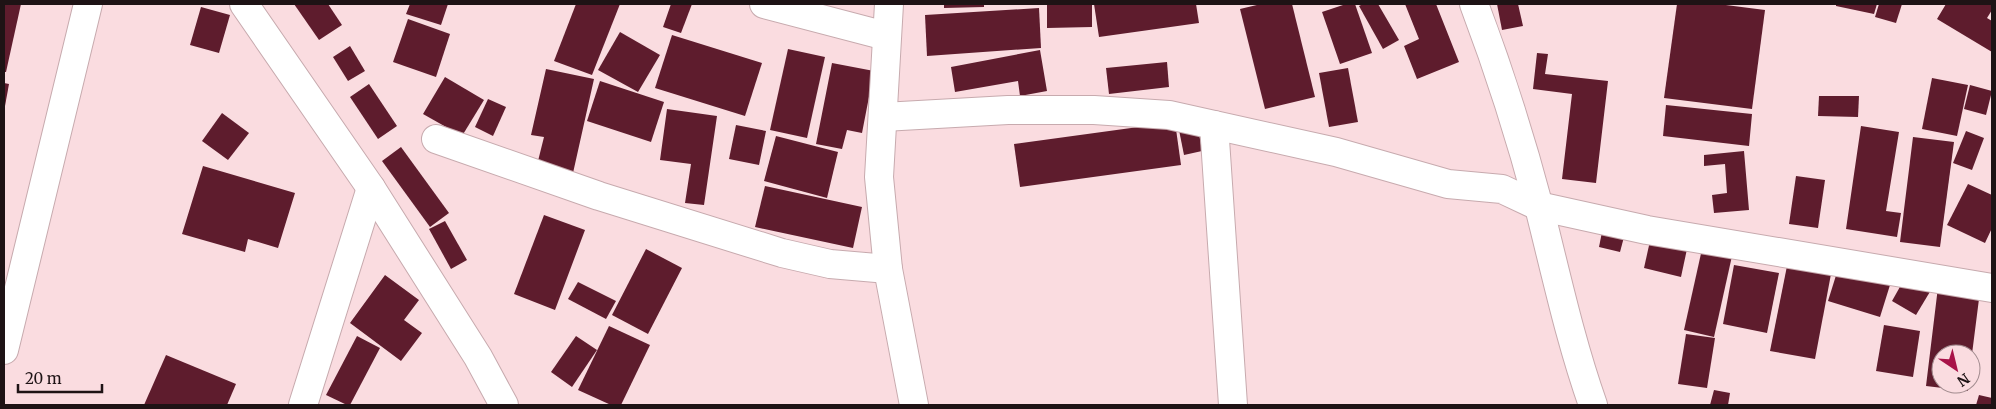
<svg xmlns="http://www.w3.org/2000/svg" width="1996" height="409" font-family="Merriweather,serif">
<style>
.building{fill:#5e1c2d}
.lines{fill:none;stroke-linecap:round;stroke-linejoin:round}
.minor-casing{stroke:#c7aaae;stroke-width:30}
.minor{stroke:#fff;stroke-width:28}
</style>
<rect width="100%" height="100%" fill="#fadce0"/>
<g class="building">
<path d="M4,4h17l-15,68h-2z"/>
<path d="M294,4h34l14,21 -23,15z"/>
<path d="M410,4h38l-7,21 -35,-11z"/>
<path d="M576,4h44l-28,71 -38,-14z"/>
<path d="M671,4h21l-11,29 -18,-6z"/>
<path d="M944,4h40v3l-40,1z"/>
<path d="M1047,4h45v23l-45,1z"/>
<path d="M1094,4h102l3,19 -100,14z"/>
<path d="M1261,4h31l23,93 -50,12 -25,-100z"/>
<path d="M1346,4h9l17,49 -32,11 -18,-52z"/>
<path d="M1363,4h15l21,36 -16,9 -24,-43z"/>
<path d="M1405,4h31l23,58 -42,17 -13,-33 15,-7z"/>
<path d="M1497,4h21l5,22 -21,4z"/>
<path d="M1677,4h41l47,6 -13,99 -88,-11z"/>
<path d="M1836,4h41l-3,10 -38,-8z"/>
<path d="M1879,4h23l-6,19 -21,-6z"/>
<path d="M1946,4h46v6l-5,8 5,3v31l-55,-33z"/>
<path d="M201,7l29,8 -11,38 -29,-8z"/>
<path d="M1039,8l2,40 -114,8 -2,-41z"/>
<path d="M408,19l42,15 -14,43 -43,-15z"/>
<path d="M620,32l40,23 -22,37 -40,-22z"/>
<path d="M672,35l90,28 -17,53 -90,-28z"/>
<path d="M350,46l15,25 -17,10 -15,-24z"/>
<path d="M788,49l37,8 -18,81 -37,-8z"/>
<path d="M1040,50l7,41 -27,5 -2,-15 -63,11 -4,-25z"/>
<path d="M1537,53l11,1 -3,20 63,7 -12,102 -34,-4 10,-85 -39,-5z"/>
<path d="M1167,62l2,25 -60,7 -3,-26z"/>
<path d="M832,63l42,8 -12,62 -15,-3 -5,19 -26,-5z"/>
<path d="M1348,68l10,54 -29,5 -10,-54z"/>
<path d="M546,69l48,10 -21,94 -36,-8 7,-28 -13,-2z"/>
<path d="M445,77l39,23 -22,36 -39,-22z"/>
<path d="M1932,78l36,7 -11,51 -35,-7z"/>
<path d="M600,81l64,21 -13,40 -64,-21z"/>
<path d="M4,83l5,1 -4,22h-1z"/>
<path d="M369,84l28,42 -19,13 -28,-42z"/>
<path d="M1970,85l22,6 -6,24 -22,-6z"/>
<path d="M1819,96h40l-1,21 -40,-1z"/>
<path d="M488,99l18,8 -13,29 -18,-9z"/>
<path d="M1666,105l86,9 -3,32 -86,-10z"/>
<path d="M667,109l50,7 -13,89 -19,-2 6,-39 -31,-4z"/>
<path d="M222,113l27,20 -21,27 -26,-19z"/>
<path d="M1175,122l6,43 -161,22 -6,-43z"/>
<path d="M736,125l30,6 -7,34 -30,-6z"/>
<path d="M1861,126l38,6 -13,79 15,2 -4,24 -51,-8z"/>
<path d="M1198,127l4,24 -18,4 -5,-25z"/>
<path d="M1966,131l18,7 -12,32 -19,-7z"/>
<path d="M776,136l62,16 -11,46 -63,-17z"/>
<path d="M1913,137l41,5 -14,105 -40,-5z"/>
<path d="M401,147l48,66 -19,14 -48,-66z"/>
<path d="M1744,151l5,59 -35,3 -2,-18 15,-2 -2,-29 -21,2v-11z"/>
<path d="M203,166l92,27 -17,55 -30,-9 -3,13 -63,-18z"/>
<path d="M1796,176l29,4 -7,48 -29,-4z"/>
<path d="M1968,184l24,11v33l-7,15 -38,-18z"/>
<path d="M765,186l97,21 -9,41 -98,-21z"/>
<path d="M544,215l41,15 -30,80 -41,-16z"/>
<path d="M445,221l22,39 -16,9 -22,-40z"/>
<path d="M1602,232l22,5 -4,15 -21,-5z"/>
<path d="M1650,241l37,8 -6,28 -37,-9z"/>
<path d="M646,249l36,19 -34,66 -36,-19z"/>
<path d="M1702,249l30,7 -18,81 -30,-7z"/>
<path d="M1734,265l45,8 -12,60 -44,-9z"/>
<path d="M1787,266l44,8 -16,85 -45,-8z"/>
<path d="M1838,269l52,16 -10,32 -52,-16z"/>
<path d="M385,275l34,25 -15,20 18,13 -21,28 -51,-38z"/>
<path d="M1906,276l25,14 -15,25 -24,-14z"/>
<path d="M578,282l38,19 -10,18 -38,-20z"/>
<path d="M1938,287l42,4 -8,63h-31v30h27v7l-42,-5z"/>
<path d="M1884,325l36,6 -7,46 -37,-6z"/>
<path d="M609,326l41,19 -29,60h-10l-33,-15z"/>
<path d="M1686,334l29,4 -8,50 -29,-4z"/>
<path d="M357,336l23,12 -30,57h-3l-21,-10z"/>
<path d="M576,336l21,14 -25,37 -21,-15z"/>
<path d="M166,355l70,29 -9,21h-83z"/>
<path d="M1714,390l16,3 -2,12h-18z"/>
<path d="M1979,395l13,3v7h-16z"/>
</g>
<g class="lines">
<defs>
<g id="minor">
<path d="M244,4l127,184 107,169 26,48"/>
<path d="M764,4l122,32"/>
<path d="M889,4l-10,173 9,92 26,136"/>
<path d="M1474,4c25,66 47,135 65,203 17,67 31,133 54,198"/>
<path d="M883,117l125,-7h86l75,5 167,37 112,32 54,5 36,17 109,24 345,58"/>
<path d="M1214,125l19,280"/>
<path d="M436,139l163,57 183,57 48,11 58,5"/>
<path d="M4,350l84,-346"/>
<path d="M303,405l68,-217"/>
</g>
</defs>
<use href="#minor" class="minor-casing"/>
<use href="#minor" class="minor"/>
</g>
<rect width="1996" height="409" fill="none" stroke="#1e1315" stroke-width="10"/>
<g transform="translate(1956 369) rotate(145)"><circle r="24" fill="#fadce0" stroke="#a28c8f"/>
<path d="M0-4L9 19L0 12L-9 19Z" fill="#a81348"/>
<text y="-8" font-size="14" font-weight="bold" text-anchor="middle" fill="#1e1315">N</text>
</g>
<path d="M18 384v8h84v-8" fill="none" stroke="#1e1315" stroke-width="2.5"/>
<text x="25" y="384" font-size="15" fill="#1e1315" stroke="#fadce0" stroke-width="4" paint-order="stroke">20 m</text>
</svg>
